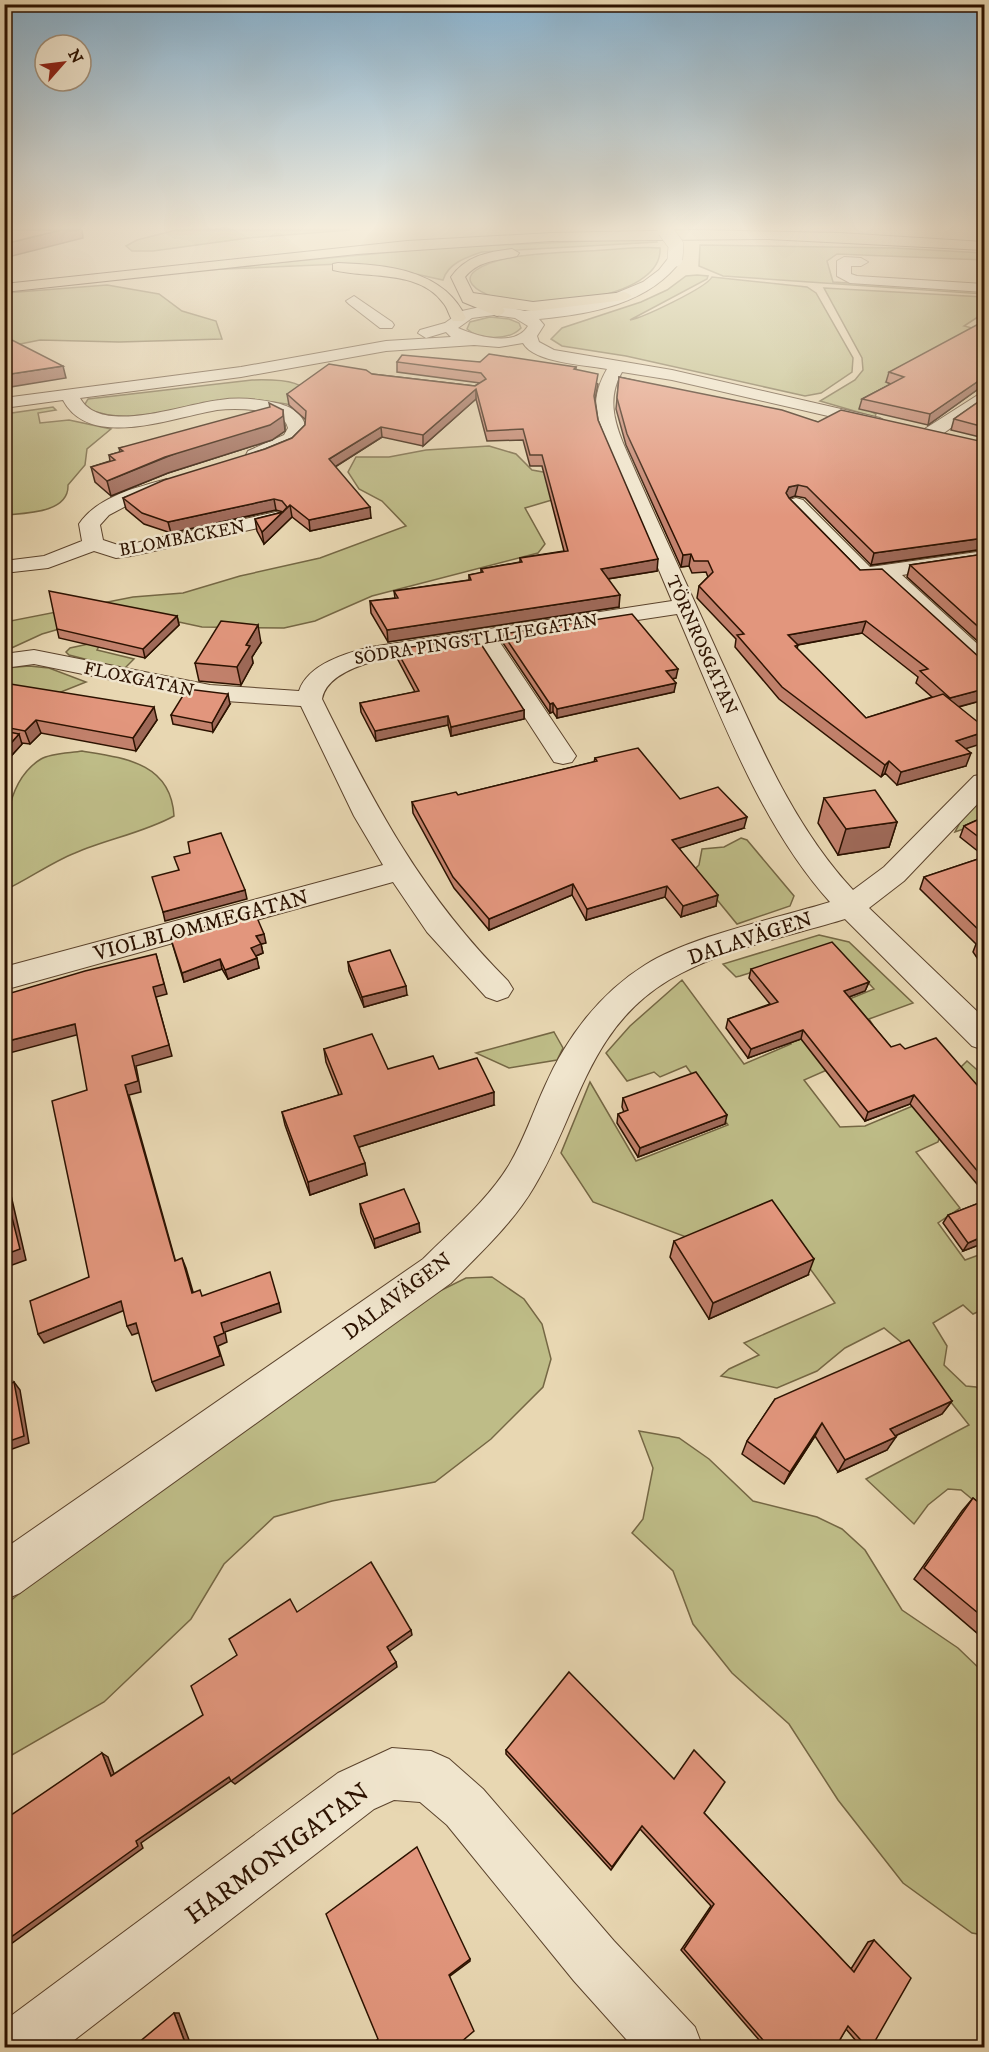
<svg xmlns="http://www.w3.org/2000/svg" width="989" height="2052" font-family="'IM FELL DW Pica',serif">
<style>
.green{fill:#bebc87;stroke:#756744;stroke-width:1.5}
.lines{fill:none;stroke-linecap:round;stroke-linejoin:round}
.minor-casing{stroke:#5b432c;stroke-width:2}
.highway-casing{stroke:#2c1200;stroke-width:2}
.minor{fill:#f0e5cd;fill-rule:evenodd}
.highway{fill:#e8d7b2;fill-rule:evenodd}
.minor-bridge-casing{stroke:#5b432c;stroke-width:16;stroke-linecap:butt}
.minor-bridge{stroke:#f0e5cd;stroke-width:15}
.wall{fill:#c2816c;stroke:#2c1200;stroke-width:1.5;fill-rule:evenodd}
.shaded-wall{fill:#9e6958;stroke:#2c1200;stroke-width:1.5}
.building{fill:#e2967d;stroke:#2c1200;stroke-width:1.5}
.labels{text-anchor:middle;stroke-width:5;stroke-linejoin:round;paint-order:stroke}
.far-street-label{font-size:18px;fill:#2c1200;stroke:#f0e5cd}
.street-label{font-size:21px;fill:#2c1200;stroke:#f0e5cd}
.near-street-label{font-size:26px;fill:#2c1200;stroke:#f0e5cd}
</style>
<rect width="100%" height="100%" fill="#e8d7b2"/>
<filter id="stains"><feTurbulence type="fractalNoise" baseFrequency=".00333" numOctaves="4"/><feColorMatrix values="0 0 0 0 .2 0 0 0 0 .09 0 0 0 0 .02 0 0 0 .5 -.17"/></filter>
<radialGradient id="worn" r=".72"><stop offset=".6" stop-color="#630" stop-opacity="0"/><stop offset="1" stop-color="#630" stop-opacity=".3"/></radialGradient>
<g class="green">
<path d="M176,230h174l-102,8 -95,13h-21l-6,-5 11,-6z"/>
<path d="M655,238l2,4 -175,10c-15,5 -34,11 -39,28l-32,-7 -70,-9 -140,6 235,-22z"/>
<path d="M700,245l194,3 90,5v7l-147,-6 -10,7 6,21 151,9v3l-261,-18 -24,-10z"/>
<path d="M660,248c3,54 -137,64 -172,47 -44,-20 4,-34 26,-38 30,-5 61,-5 91,-7 18,-1 37,-4 55,-2z"/>
<path d="M697,275l11,1 -1,3 -77,41c12,-2 76,-32 82,-43l95,10 9,6 37,65 -1,14 -31,21 -16,3 -179,-40 -64,-10 -11,-7 11,-11 79,-26 26,-12 19,-14z"/>
<path d="M107,285l52,9 23,17 34,10 6,18 -103,3 -79,-2 -35,7v-54z"/>
<path d="M824,288l160,9v16l-20,13 12,3 -90,53 10,4 -24,26 4,2 -1,3 -55,-16 35,-21 8,-10 -1,-12z"/>
<path d="M490,317l19,2 10,4 2,5c-12,13 -42,12 -54,1l3,-7z"/>
<path d="M252,380c35,-1 54,0 74,30 -30,-3 -60,-12 -90,-11 -51,2 -99,30 -149,10l-2,-5 3,-5z"/>
<path d="M53,407l3,3 -18,3 2,10 29,-3 42,9 -24,20 -2,16 -17,20c1,28 -42,28 -63,30v-101z"/>
<path d="M489,446l27,8 16,16 22,4 8,23 -37,11 20,36 -7,9 -166,43 -57,25 -31,7 -82,-1 -51,-11 -78,9 -31,9 -37,17v-29l128,-25 50,-4 57,-17 80,-18 86,-32 -24,-25 -23,-12 -11,-17 8,-15h33l37,-7z"/>
<path d="M102,641l-5,9 37,9 -10,10 -55,-14 -3,-3 4,-4z"/>
<path d="M29,666l20,2 37,14 -35,14 -46,-3v-25z"/>
<path d="M82,751c43,7 89,12 92,65 -31,17 -67,23 -99,37 -25,10 -46,26 -70,37 -1,-42 -5,-106 36,-131 10,-6 30,-6 41,-8z"/>
<path d="M984,794v28l-29,10 8,-15z"/>
<path d="M741,838l6,2 47,56 -4,10 -53,18 -32,-39 -9,-17 3,-3 3,-16 22,-2z"/>
<path d="M819,935l30,7 64,61 -44,16 11,17 -35,26 -41,18 36,47 25,-1 100,-42 -4,-17 6,-6 17,15v32l-43,25 -3,9 -22,10 44,56 -22,15 27,37 19,-7v56l-11,5 -10,-9 -30,18 14,23 -3,19 22,21 10,1 8,6v116l-23,-19 -13,-1 -20,16 -14,19 -48,-45 103,-54 -61,-77 -24,-20 -39,20 -28,23 -40,17 -56,-12 8,-7 30,-14 -15,-12 91,-40 -72,-99 -77,33 -93,-35 -32,-49 29,-71 46,79 92,-36 -42,-59 -26,11 -6,-5 -27,9 -21,-28 24,-27 52,-46 62,84 47,-20 -7,-10 63,-34 27,-11 -39,-43 -95,30 -4,1 -13,-13z"/>
<path d="M554,1032l9,16 -6,12 -48,8 -33,-15z"/>
<path d="M492,1277l32,22 18,25 9,35 -8,28 -52,52 -56,43 -103,19 -58,16 -50,47 -33,55 -87,83 -99,57 -1,-153 129,-105 262,-188 71,-35z"/>
<path d="M639,1431l40,7 30,21 44,42 64,16 25,12 23,21 37,60 56,38 26,25v262l-12,-2 -69,-50 -65,-83 -49,-76 -57,-51 -39,-49 -20,-53 -41,-38 11,-14 10,-51z"/>
</g>
<g class="lines">
<defs>
<g id="minor">
<path d="M675,255l7,4c-32,45 -91,55 -143,60l5,6 -7,11 2,6 15,8 118,20 208,48 9,5 -9,5 -208,-48 -50,-8c-14,24 -9,46 1,71 31,72 65,143 97,215 37,80 72,167 133,232l31,-23 90,-91 10,-2v23l-80,84 -35,27 115,110v32l-12,-4 -127,-127c-58,18 -124,30 -176,61 -83,50 -90,133 -135,207 -21,36 -54,66 -83,96l-431,310 -16,7v-51l419,-290c30,-30 64,-58 86,-94 15,-25 24,-53 36,-79 21,-48 55,-93 100,-121 48,-30 130,-46 185,-63 -70,-77 -112,-193 -153,-288l-178,27 77,115 -4,6 -9,2 -9,-2 -76,-117c-37,5 -148,10 -156,54 53,107 100,196 186,282l5,8 -5,8 -11,4 -11,-4 -59,-65 -34,-50 -389,108v-23l379,-102 -29,-49 -53,-110 -91,-6 -176,-36 -30,4v-14l30,-4 176,35 89,6c9,-27 47,-38 72,-44l301,-46 -72,-171c-7,-23 -5,-40 7,-61 -21,-4 -73,-6 -84,-26l-24,4 -25,-2 -88,6 -145,26 -161,21c21,39 106,5 140,2 19,-3 38,-1 56,3 14,3 27,10 30,25l-8,15 -43,18 -9,-6 2,-4 36,-16 4,-7c-3,-12 -14,-15 -25,-17 -15,-2 -31,-3 -46,-1 -43,7 -127,41 -154,-10l-59,8v-10l237,-31 145,-26 65,-4 -5,-5 -20,6 -8,-5 2,-3 25,-7 17,-12 18,-4h27l18,4 77,-12 41,-17 16,-12 11,-14zM494,315l21,3 13,8c-13,22 -52,10 -70,2l14,-10z"/>
<path d="M844,257l17,1 7,4 -7,4h-10v8l6,2 127,8v8l-134,-9 -13,-7v-15z"/>
<path d="M354,296l38,26 2,3 -2,3h-12l-31,-24 -3,-3z"/>
<path d="M984,391v13l-47,34h-14l-2,-4 2,-4z"/>
<path d="M167,479l7,2 3,4 -3,4 -48,17 -17,9 -9,10 3,15 15,5 13,-1 145,-32 7,2 3,4 -3,4 -7,2 -145,32 -15,2 -22,-7 -46,17 -44,5v-12l40,-5 38,-15 -3,-17c18,-27 58,-37 88,-45z"/>
<path d="M796,498l7,2 67,67 114,-16v12l-82,12 82,75v19l-8,-2 -96,-89 -23,1 -68,-71 -3,-4 3,-4z"/>
<path d="M392,1748l39,3 18,8 34,30 131,152 81,86 8,21h-69l-60,-67 -127,-156 -27,-23 -26,-2 -20,9 -310,239h-60v-27l334,-248z"/>
</g>
<g id="highway">
<path d="M696,230l144,3 144,9v8l-216,-11 -217,2 -194,13 -353,38v-8l403,-43 144,-8z"/>
<path d="M512,249l7,4 -2,3c-20,5 -38,4 -52,21l8,16 60,9 92,-10 7,4 -7,4 -92,11 -30,-3 2,3 -3,3 -5,2 -34,-14 -12,-25c15,-21 36,-25 61,-28z"/>
<path d="M338,263c48,2 106,6 128,55l-3,3h-10c-4,-5 -5,-12 -9,-17 -24,-35 -76,-25 -111,-34v-6z"/>
</g>
</defs>
<use href="#minor" class="minor-casing"/>
<use href="#highway" class="highway-casing"/>
<use href="#minor" class="minor"/>
<use href="#highway" class="highway"/>
<defs>
<path id="minor-bridge" d="M665,230l11,15 -1,14"/>
</defs>
<use href="#minor-bridge" class="minor-bridge-casing"/>
<use href="#minor-bridge" class="minor-bridge"/>
</g>
<g class="wall">
<path d="M397,362h83l96,5v3l22,14 -3,15 3,21 59,151 -49,8 11,28 -231,35 -17,-29 -1,-12 25,-3 -1,-7 75,-11v-5l12,-2v-4l39,-7v-4l44,-7 -22,-85h-12l-7,-26 -36,1 -11,-42 -53,47 -41,-9 -47,30 36,51 -61,13 -18,-14 -28,27 -7,-13 -2,-12 28,-7 -7,-2 -105,23 -27,-9 -18,-15 -3,-11 142,-49 27,-11 13,-13 1,-5 -17,-15 -2,-11 85,-20 103,12 5,-3 -83,-11z"/>
<path d="M889,372l88,18 -49,35 -69,-16 3,-10 29,-15 -5,-2z"/>
<path d="M619,377l199,45 166,20v107l-113,16 -66,-67 -10,-2 -6,2 71,72 119,87 5,1v42l-25,7 7,42v17l-69,19 -12,-12 -4,4 -102,-78 -44,-52 1,-8 -39,-41 2,-12 9,-9 -2,-5 -14,1 -3,-7 -8,1 -55,-122 -10,-36zM862,633l56,44 -2,6 16,14 -66,21 -69,-69 1,-4z"/>
<path d="M984,398v40l-33,-8 3,-11z"/>
<path d="M285,425v6l-13,9 -104,33 -57,23 -16,-14 -4,-15 19,-6 -1,-6 11,-3 -1,-4z"/>
<path d="M984,554v93l-77,-70 3,-12z"/>
<path d="M177,616l2,9 -34,33 -86,-20 -2,-9z"/>
<path d="M503,634l173,44 -4,1 2,13 -117,26 -4,-6 -3,1 -47,-70z"/>
<path d="M261,643l-9,14 1,6 -12,22 -42,-4 -4,-18z"/>
<path d="M396,649l128,61v9l-73,17 -3,-11 -72,16 -15,-29 -1,-9 55,-11 -18,-34z"/>
<path d="M4,683l153,37 -21,31 -95,-18 -11,11 -8,-1v1l-18,20z"/>
<path d="M230,704l-17,28 -40,-8 -2,-9z"/>
<path d="M595,758l85,41 64,29 -65,20 37,58 -35,11 -16,-20 -79,23 -14,-25 -83,35 -35,-42 -41,-75 -1,-11 46,-7 136,-33z"/>
<path d="M824,798l73,24 -8,25 -51,8 -20,-32z"/>
<path d="M984,817v39l-24,-19 4,-11z"/>
<path d="M984,857v111l-11,-16 3,-8 -56,-55 4,-12z"/>
<path d="M170,936l96,7 -5,1 2,9 -7,3 3,12 -31,11 -6,-10 -38,13z"/>
<path d="M348,962l59,33 -43,12 -15,-36z"/>
<path d="M751,969l118,13 -4,9 -16,6 42,50 14,2 79,44v96l-2,1 -72,-86 -45,17 -64,-82 -53,19 -22,-30 2,-9 42,-15 -21,-26z"/>
<path d="M324,1049l64,20h51l55,36 -135,42 8,28 -57,20 -25,-70 -3,-13 57,-17 -13,-33z"/>
<path d="M623,1098l102,26 -87,33 -21,-34 1,-9 6,-2 -2,-5z"/>
<path d="M984,1201v42l-21,8 -20,-28 5,-8z"/>
<path d="M360,1204l60,28 -45,16 -14,-35z"/>
<path d="M674,1241l134,34 -99,44 -39,-62z"/>
<path d="M775,1399l177,2 -10,13 -47,22 -8,14 -49,22 -23,-36 -31,48 -42,-30 5,-13z"/>
<path d="M973,1498l11,9v132l-70,-60 48,-68z"/>
<path d="M506,1750l198,63 147,156 17,-27 6,-2 -3,108h-9l-16,-19 -11,19h-69l-85,-98 30,-44 -71,-77 -29,41 -105,-116z"/>
</g>
<g class="shaded-wall">
<path d="M61,230h21l1,8 -79,20v-14z"/>
<path d="M63,366l3,12 -62,10v-13z"/>
<path d="M984,379v10l-7,1 -49,35 2,-11 50,-34z"/>
<path d="M476,389v10l-53,47v-11z"/>
<path d="M283,410l2,21 -13,9 -104,33 -57,23 -4,-15z"/>
<path d="M381,427l1,10 -52,33 -1,-11z"/>
<path d="M798,485l-3,11 -8,3 -1,-6 3,-6z"/>
<path d="M274,499l2,11 -105,23 -3,-11z"/>
<path d="M290,505l2,12 -28,27 -2,-12z"/>
<path d="M370,507l1,11 -61,13 -1,-11z"/>
<path d="M984,538v11l-113,16 3,-12z"/>
<path d="M691,554l-2,12 -8,1 2,-12z"/>
<path d="M658,559l-1,12 -57,9 1,-11z"/>
<path d="M620,595l-1,12 -231,35 -1,-12z"/>
<path d="M177,616l2,9 -34,33 -2,-9z"/>
<path d="M866,621l-4,12 -77,14 3,-12z"/>
<path d="M258,625l3,18 -9,14 1,6 -12,22 -4,-18 9,-22z"/>
<path d="M678,669l-2,9 -11,2 1,-9z"/>
<path d="M676,683l-2,9 -117,26v-9z"/>
<path d="M984,689v11l-38,10 4,-12z"/>
<path d="M228,694l2,10 -17,28 -1,-9z"/>
<path d="M553,703v9l-3,1v-9z"/>
<path d="M154,707l3,13 -21,31 -3,-13z"/>
<path d="M524,710v9l-73,17v-9z"/>
<path d="M448,716v9l-72,16 -1,-10z"/>
<path d="M36,720l5,13 -11,11 -5,-13z"/>
<path d="M984,732v11l-32,10 4,-12z"/>
<path d="M19,734l3,10 -18,20v-13z"/>
<path d="M971,753l-5,13 -69,19 4,-13z"/>
<path d="M889,761l-4,12 -4,4 4,-12z"/>
<path d="M747,817l-3,11 -73,23 1,-11z"/>
<path d="M897,822l-8,25 -51,8 8,-26z"/>
<path d="M573,884l-1,11 -83,35v-11z"/>
<path d="M667,886l-2,11 -79,23 1,-11z"/>
<path d="M245,890l2,9 -82,22 -2,-9z"/>
<path d="M718,895l-2,11 -35,11 2,-11z"/>
<path d="M264,934l2,9 -5,1 2,9 -10,4 -2,-9 5,-12z"/>
<path d="M156,954l11,40 -11,3 16,59 -36,10 5,26 -12,3 49,175 -3,-9 -50,-176 7,-29 21,-69z"/>
<path d="M257,958l2,10 -31,11 -3,-9z"/>
<path d="M220,959l2,10 -38,13 -2,-9z"/>
<path d="M869,982l-4,9 -24,9 3,-9z"/>
<path d="M406,986l1,9 -43,12 -2,-10z"/>
<path d="M75,1024l5,10 -74,20 -2,-3v-9z"/>
<path d="M803,1030l-2,9 -53,19 3,-9z"/>
<path d="M494,1092v13l-138,43 -2,-12z"/>
<path d="M914,1095l-4,9 -45,17 3,-9z"/>
<path d="M727,1115l-2,9 -87,33 2,-9z"/>
<path d="M365,1163l2,12 -57,20 -2,-13z"/>
<path d="M4,1175l3,3 19,82 -22,8z"/>
<path d="M419,1223l1,9 -45,16 -1,-9z"/>
<path d="M984,1236v7l-21,8 5,-8z"/>
<path d="M182,1258l4,10 10,34 -4,-9z"/>
<path d="M814,1259l-6,16 -99,44 4,-16z"/>
<path d="M121,1301l4,9 -81,33 -6,-9z"/>
<path d="M279,1303l2,9 -56,20 2,10 -9,4 6,19 -68,26 -4,-9 62,-45 7,-14z"/>
<path d="M136,1323l5,9 -9,3 -5,-9z"/>
<path d="M14,1382l6,8 9,53 -25,9v-9z"/>
<path d="M952,1401l-10,13 -60,28 8,-13z"/>
<path d="M822,1423l-7,13 -31,48 6,-12z"/>
<path d="M896,1437l-9,13 -49,22 7,-12z"/>
<path d="M411,1630l1,5 -24,17 -1,-5z"/>
<path d="M396,1662l1,5 -162,117 -4,-3 -90,62 2,5 -139,101v-7l132,-101z"/>
<path d="M102,1753l6,4 8,22 -5,-3z"/>
<path d="M470,1959v2l-20,15 -1,-1z"/>
<path d="M174,2013h5l13,35h-5z"/>
</g>
<g class="building">
<path d="M9,230h52l-57,14v-13z"/>
<path d="M984,321v58l-4,1 -50,34 -68,-15 42,-22 -15,-5z"/>
<path d="M8,338l55,28 -59,9v-36z"/>
<path d="M489,354l87,13 -2,2 24,5 -4,22 4,24 60,139 -57,10 19,26 -233,35 -17,-29 28,-3 -4,-7 77,-11 -2,-5 14,-3 -2,-3 41,-7 -2,-4 48,-7 -26,-96h-12l-7,-26 -36,2 -11,-42 -53,46 -42,-8 -52,32 41,48 -61,13 -19,-15 -28,27 -7,-13 28,-7 4,-5 -5,-6 -8,-2 -106,23 -26,-9 -19,-15 41,-18 101,-31 27,-11 13,-13 1,-14 -19,-17 42,-30 37,6 6,4 103,12 11,-7 -5,-6 -84,-11 5,-7 78,7z"/>
<path d="M619,377l163,33 36,12 23,-12 143,32v96l-110,15 -67,-66 -9,-2 -9,2 -3,6 3,5 71,72 22,-1 97,88 5,1v31l-34,9 -30,-27 8,-2 -62,-48 -78,14 10,10 -3,1 71,72 77,-24 41,33v5l-28,9 15,12 -70,19 -12,-11 -4,4 -103,-78 -45,-52 7,-1 -45,-48 14,-14 -5,-11h-14l-3,-7 -8,1 -56,-121 -10,-36z"/>
<path d="M984,398v29l-30,-8z"/>
<path d="M269,403l14,7v6l-13,9 -105,32 -58,24 -16,-14 24,-7 -6,-5 14,-4 -4,-3 151,-41z"/>
<path d="M984,554v78l-74,-67z"/>
<path d="M49,591l128,25 -34,33 -86,-20z"/>
<path d="M632,614l46,55 -12,2 10,12 -119,26 -4,-6 -3,1 -47,-70z"/>
<path d="M221,621l37,4 -12,20 4,1 -13,21 -42,-4z"/>
<path d="M477,638l47,72 -73,17 -3,-11 -73,15 -15,-28 59,-12 -23,-42z"/>
<path d="M4,683l150,24 -21,31 -97,-18 -11,11 -21,-4z"/>
<path d="M187,689l41,5 -16,29 -41,-8z"/>
<path d="M4,731l15,3 -15,17z"/>
<path d="M638,748l42,51 38,-12 29,30 -75,23 46,55 -35,11 -16,-20 -80,23 -14,-25 -84,35 -36,-42 -41,-75 44,-10 2,3 139,-34 -2,-3z"/>
<path d="M875,790l22,32 -51,7 -22,-31z"/>
<path d="M984,817v24l-20,-15z"/>
<path d="M221,833l24,57 -82,22 -11,-35 27,-7 -5,-13 16,-4 -2,-11z"/>
<path d="M984,857v78l-60,-58z"/>
<path d="M255,913l9,21 -8,2 5,8 -10,4 6,10 -32,12 -5,-11 -38,14 -12,-37z"/>
<path d="M984,939v11l-6,-9z"/>
<path d="M832,942l37,40 -25,9 47,56 9,-3 5,5 31,-11 48,55v86l-70,-84 -46,17 -65,-82 -52,19 -23,-30 50,-17 -27,-33z"/>
<path d="M390,950l16,36 -44,11 -14,-35z"/>
<path d="M156,954l8,30 -11,3 16,58 -37,11 6,25 -13,4 50,176 7,-3 10,35 8,-3 2,6 68,-24 9,31 -58,20 3,10 -10,4 6,19 -68,26 -16,-59 -9,3 -6,-25 -83,33 -8,-33 59,-24 -37,-176 35,-11 -12,-66 -71,18v-47l81,-24z"/>
<path d="M372,1034l16,35 45,-13 6,13 38,-11 17,34 -140,44 11,27 -57,19 -26,-70 60,-18 -18,-45z"/>
<path d="M696,1072l31,43 -87,33 -22,-34 10,-4 -5,-12z"/>
<path d="M4,1186l16,63 -16,6z"/>
<path d="M404,1189l15,34 -45,16 -14,-35z"/>
<path d="M772,1200l42,59 -101,44 -39,-62z"/>
<path d="M984,1201v35l-16,7 -20,-28z"/>
<path d="M909,1340l43,61 -62,28 6,8 -51,23 -23,-37 -32,49 -43,-31 28,-42z"/>
<path d="M14,1382l10,54 -20,7v-57z"/>
<path d="M973,1498l11,9v111l-60,-50z"/>
<path d="M371,1562l40,68 -24,17 9,15 -165,119 -2,-4 -93,64 2,5 -134,96v-122l98,-67 9,23 92,-61 -12,-29 46,-31 -8,-16 61,-40 7,13z"/>
<path d="M569,1672l105,107 20,-29 31,32 -21,31 150,159 20,-32 37,38 -40,70h-3l-20,-22 -13,22h-65l-86,-99 30,-45 -72,-78 -30,41 -106,-117z"/>
<path d="M417,1847l53,112 -21,16 25,56 -20,17h-86l10,-9 -52,-125z"/>
<path d="M174,2013l13,35h-55z"/>
</g>
<linearGradient id="sky" x2="0" y2="1"><stop stop-color="#89b5d4"/><stop offset="0.44" stop-color="#f5eddc"/><stop offset="1" stop-color="#f5eddc" stop-opacity="0"/></linearGradient>
<rect width="989" height="517" fill="url(#sky)"/>
<g class="labels">
<g class="far-street-label">
<text transform="translate(182 538) rotate(-11)" y="6">BLOMBACKEN</text>
<text transform="translate(476 639) rotate(-9)" y="6">SÖDRA PINGSTLILJEGATAN</text>
<text transform="translate(702 645) rotate(66)" y="6">TÖRNROSGATAN</text>
<text transform="translate(139 679) rotate(12)" y="6">FLOXGATAN</text>
</g>
<g class="street-label">
<text transform="translate(201 925) rotate(-15)" y="7">VIOLBLOMMEGATAN</text>
<text transform="translate(750 938) rotate(-18)" y="7">DALAVÄGEN</text>
<text transform="translate(397 1296) rotate(-37)" y="7">DALAVÄGEN</text>
</g>
<g class="near-street-label">
<text transform="translate(277 1853) rotate(-36)" y="9">HARMONIGATAN</text>
</g>
</g>
<rect width="989" height="2052" fill="none" stroke="#e8d7b2" stroke-width="24"/>
<rect x="6" y="6" width="977" height="2040" fill="none" stroke="#2c1200" stroke-width="3"/>
<rect x="12" y="12" width="965" height="2028" fill="none" stroke="#2c1200" stroke-width="1.5"/>
<g transform="translate(63 63) rotate(62)"><circle r="28" fill="#f0e5cd" stroke="#a2917b" stroke-width="1.5"/>
<path d="M0-4.5L10 22L0 15L-10 22Z" fill="#8f2418"/>
<text y="-9" font-size="16" font-weight="bold" text-anchor="middle" fill="#2c1200">N</text>
</g>
<rect width="100%" height="100%" filter="url(#stains)"/>
<rect width="100%" height="100%" fill="url(#worn)"/>
</svg>
